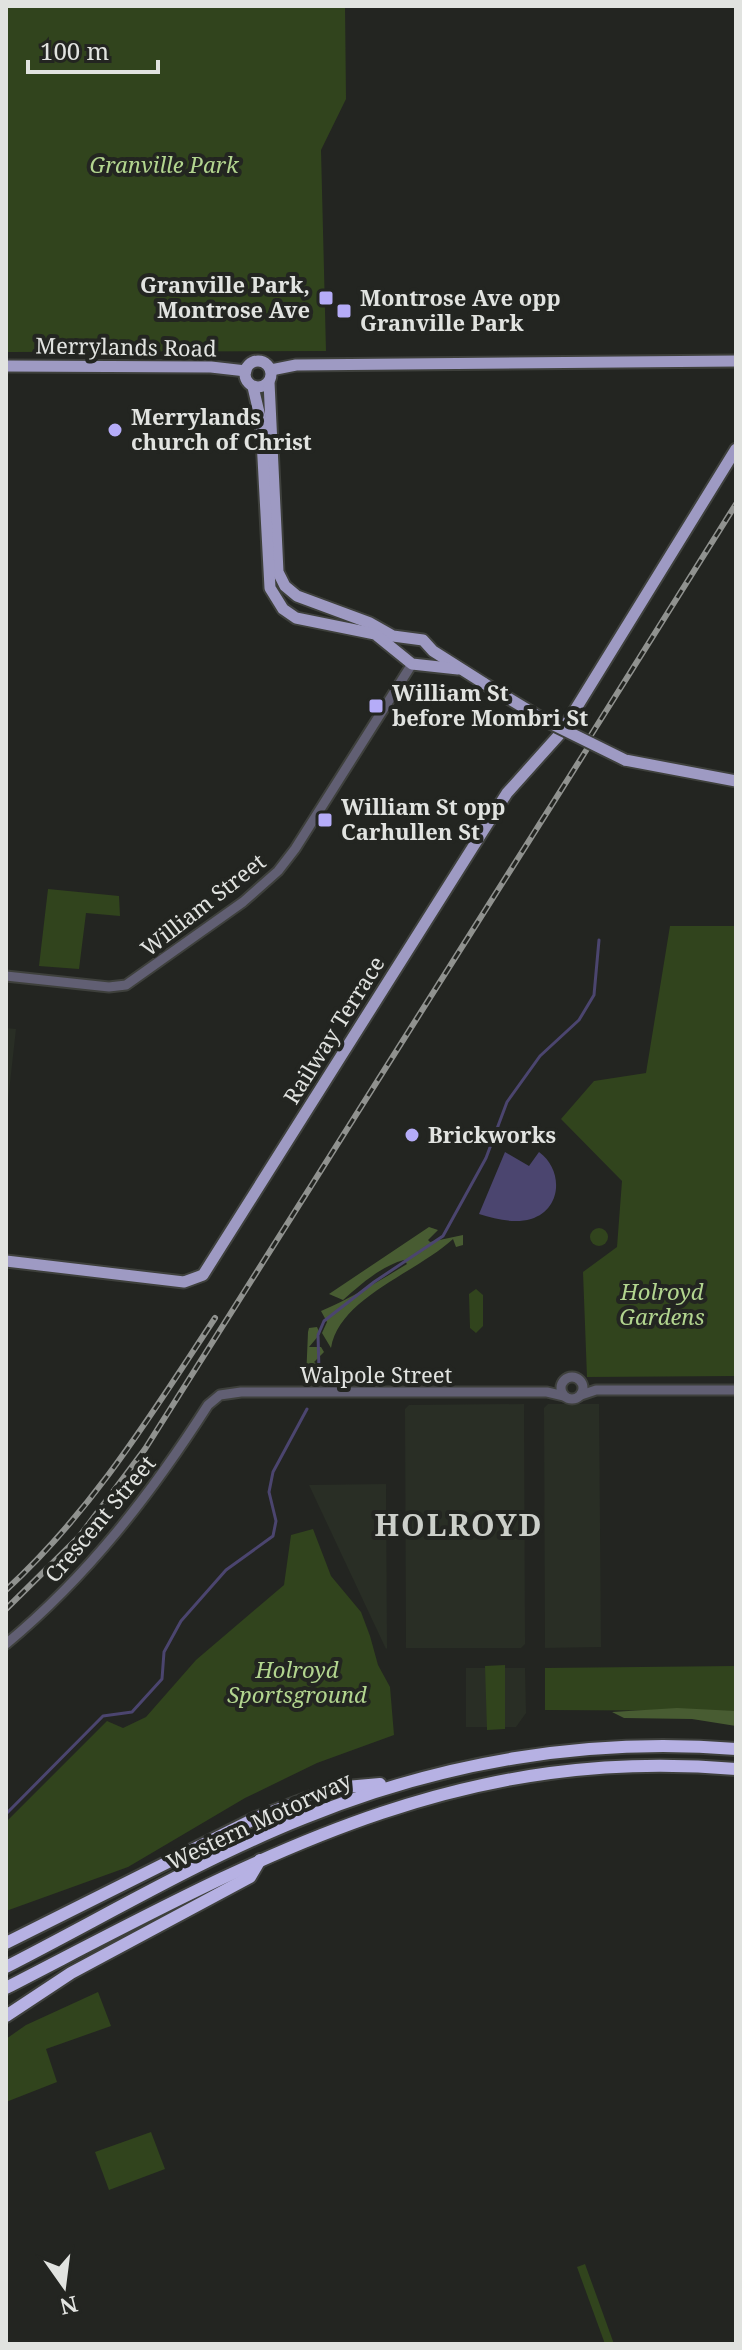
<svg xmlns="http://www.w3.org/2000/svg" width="742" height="2350" font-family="'Noto Serif',serif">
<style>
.built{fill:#292e25}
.green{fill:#31441d}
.forest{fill:#485c32}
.water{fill:#4b456f}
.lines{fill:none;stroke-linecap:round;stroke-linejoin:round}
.stream{stroke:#4b456f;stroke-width:3}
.minor-casing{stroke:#3e403c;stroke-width:13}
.major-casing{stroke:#3e403c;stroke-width:15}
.highway-casing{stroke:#3e403c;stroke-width:16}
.minor{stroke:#615f73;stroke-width:9}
.major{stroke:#9e9ac3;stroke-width:11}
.highway{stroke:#b6b1e3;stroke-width:12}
.rail-casing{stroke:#90928f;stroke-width:6}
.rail{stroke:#232521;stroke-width:3;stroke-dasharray:9;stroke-linecap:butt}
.major-bridge-casing{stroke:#3e403c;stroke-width:15;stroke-linecap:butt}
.major-bridge{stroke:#9e9ac3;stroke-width:11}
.poi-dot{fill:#b5acf8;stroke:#232521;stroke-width:3}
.labels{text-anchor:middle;stroke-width:8;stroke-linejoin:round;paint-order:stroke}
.park-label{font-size:22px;font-style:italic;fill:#b2d58f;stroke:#232521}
.poi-label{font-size:22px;font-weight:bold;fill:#e1e3e0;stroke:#232521;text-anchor:start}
.street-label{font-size:22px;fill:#e1e3e0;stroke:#232521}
.district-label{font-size:30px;font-weight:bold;letter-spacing:2px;fill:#cccfca;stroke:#232521}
</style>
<rect width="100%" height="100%" fill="#232521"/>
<g class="built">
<path d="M6,1028l10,1 -10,90z"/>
<path d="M524,1404l1,240 -4,4h-115l-1,-239 4,-4z"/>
<path d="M548,1404h51l2,243 -56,1 -1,-240z"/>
<path d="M386,1484l1,164 -1,1 -77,-164z"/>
<path d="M466,1668h59l1,45 -10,14h-50z"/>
</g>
<g class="green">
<path d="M6,6h339l1,93 -25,51 5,201 -320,1z"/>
<path d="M48,889l71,7 1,20 -34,-3 -7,56 -40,-3z"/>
<path d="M670,926h66v450l-149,1 -4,-105 34,-25 5,-66 -61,-62 33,-38 52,-8z"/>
<circle cx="599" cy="1237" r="9"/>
<path d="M476,1289l7,6v31l-7,7 -6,-5 -1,-34z"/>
<path d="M313,1529l18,47 30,36 9,24 8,29 12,22 4,48 -77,28 -72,35 -117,69 -122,44v-89l101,-101 16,7 23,-11 50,-57 88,-75 7,-50z"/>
<path d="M505,1665v64l-18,1 -2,-64z"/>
<path d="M736,1666v45l-191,-1v-42z"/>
<path d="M98,1992l13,34 -65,23 11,33 -51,20v-63l20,-14z"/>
<path d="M151,2132l14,37 -56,21 -14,-38z"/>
<path d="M585,2264l29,80h-9l-28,-77z"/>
</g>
<g class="forest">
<path d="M429,1227l9,3 -10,10 2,2 33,-7v10l-7,2 -3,-8c-37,34 -114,59 -122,109l-9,-15 5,-11 -6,-11c29,-12 58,-30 86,-47l-3,-4c-23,6 -44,25 -61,40l-14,-6z"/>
<path d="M317,1327l3,7 -11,13h12l3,5 -10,10 12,8 2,9h-22l2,-47 1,-4z"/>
<path d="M677,1708l59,3v15l-44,-7 -68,-1 -12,-6z"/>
</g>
<path class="water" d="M505,1152l24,14 10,-14c24,17 24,57 -8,67 -17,5 -35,0 -52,-5z"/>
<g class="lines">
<g class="stream">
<path d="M319,1370l-1,-35 6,-14 50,-39 69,-46 43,-78 21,-56 33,-46 39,-36 15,-25 5,-55"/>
<path d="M6,1814l97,-98 29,-4 30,-33 2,-27 17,-31 45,-51 47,-34 3,-15 -7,-29 4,-20 34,-63"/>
</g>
<defs>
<g id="minor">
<path d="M6,976l103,11 17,-2 117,-83 35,-31 17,-22 117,-185"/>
<circle cx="572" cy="1388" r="11"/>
<path d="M581,1395l15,-5h140"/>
<path d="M6,1644c82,-68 145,-150 202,-239l12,-10 21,-3h306l17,4"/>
</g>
<g id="major">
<circle cx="258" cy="374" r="13"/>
<path d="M6,366l205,1 35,4"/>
<path d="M271,370l25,-5 440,-4"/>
<path d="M269,382l9,190 7,14 12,10 73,27 23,13 30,4 10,11 52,33"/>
<path d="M253,387l8,34 9,167 13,21 13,9 79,16 37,30 46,5"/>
<path d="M567,723l169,-274"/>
<path d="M625,760l111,21"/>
<path d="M6,1261l178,21 19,-7 304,-482 52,-58"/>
</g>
<g id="highway">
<path d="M6,1943l250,-125 79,-30 45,-4"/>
<path d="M6,1967c98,-50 195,-108 298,-149 137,-56 284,-81 432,-69"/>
<path d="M6,1988c243,-125 444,-244 730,-219"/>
<path d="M6,2016l65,-43 179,-96 10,-17"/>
</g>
</defs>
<use href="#minor" class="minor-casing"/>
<use href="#major" class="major-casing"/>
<use href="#highway" class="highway-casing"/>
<use href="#minor" class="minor"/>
<use href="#major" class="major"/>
<use href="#highway" class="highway"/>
<defs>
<g id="rail">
<path d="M591,735l145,-231"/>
<path d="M6,1590c86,-79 145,-175 209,-272"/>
<path d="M6,1609l73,-72 66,-88 442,-700"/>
</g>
</defs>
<use href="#rail" class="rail-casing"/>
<use href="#rail" class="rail"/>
<defs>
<path id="major-bridge" d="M485,684l61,37 79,39"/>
</defs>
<use href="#major-bridge" class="major-bridge-casing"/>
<use href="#major-bridge" class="major-bridge"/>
</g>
<g class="poi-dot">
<rect x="318" y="290" width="16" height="16" rx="4"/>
<rect x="336" y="303" width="16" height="16" rx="4"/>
<circle cx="115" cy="430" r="8"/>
<rect x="368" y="698" width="16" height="16" rx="4"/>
<rect x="317" y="812" width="16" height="16" rx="4"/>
<circle cx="412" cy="1135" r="8"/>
</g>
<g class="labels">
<g class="park-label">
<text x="164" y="173">Granville Park</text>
<text x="662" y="1300">Holroyd<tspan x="662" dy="25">Gardens</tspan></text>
<text x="297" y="1678">Holroyd<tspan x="297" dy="25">Sportsground</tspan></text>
</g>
<g class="poi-label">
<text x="310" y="293" text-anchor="end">Granville Park,<tspan x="310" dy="25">Montrose Ave</tspan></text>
<text x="360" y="306">Montrose Ave opp<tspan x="360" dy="25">Granville Park</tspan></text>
<text x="131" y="425">Merrylands<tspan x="131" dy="25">church of Christ</tspan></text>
<text x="392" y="701">William St<tspan x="392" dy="25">before Mombri St</tspan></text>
<text x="341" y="815">William St opp<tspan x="341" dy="25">Carhullen St</tspan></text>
<text x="428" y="1143">Brickworks</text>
</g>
<g class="street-label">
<text transform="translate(126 347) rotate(1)" y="8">Merrylands Road</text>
<text transform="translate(203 905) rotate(-38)" y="8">William Street</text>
<text transform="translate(334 1030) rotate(-58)" y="8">Railway Terrace</text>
<text x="376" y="1383">Walpole Street</text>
<text transform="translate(100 1519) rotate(-50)" y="8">Crescent Street</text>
<text transform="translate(259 1821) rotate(-25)" y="8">Western Motorway</text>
</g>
<g class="district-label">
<text x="459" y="1536">HOLROYD</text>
</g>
</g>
<rect width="742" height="2350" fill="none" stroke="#e1e3e0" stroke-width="16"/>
<g transform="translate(64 2286) rotate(166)" stroke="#232521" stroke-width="6" paint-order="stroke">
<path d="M0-6L14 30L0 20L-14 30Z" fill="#e1e3e0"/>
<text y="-12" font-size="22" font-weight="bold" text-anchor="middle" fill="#e1e3e0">N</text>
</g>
<path d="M28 60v12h130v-12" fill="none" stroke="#e1e3e0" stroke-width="4"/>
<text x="40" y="60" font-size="24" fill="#e1e3e0" stroke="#232521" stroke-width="6" paint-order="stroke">100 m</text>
</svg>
